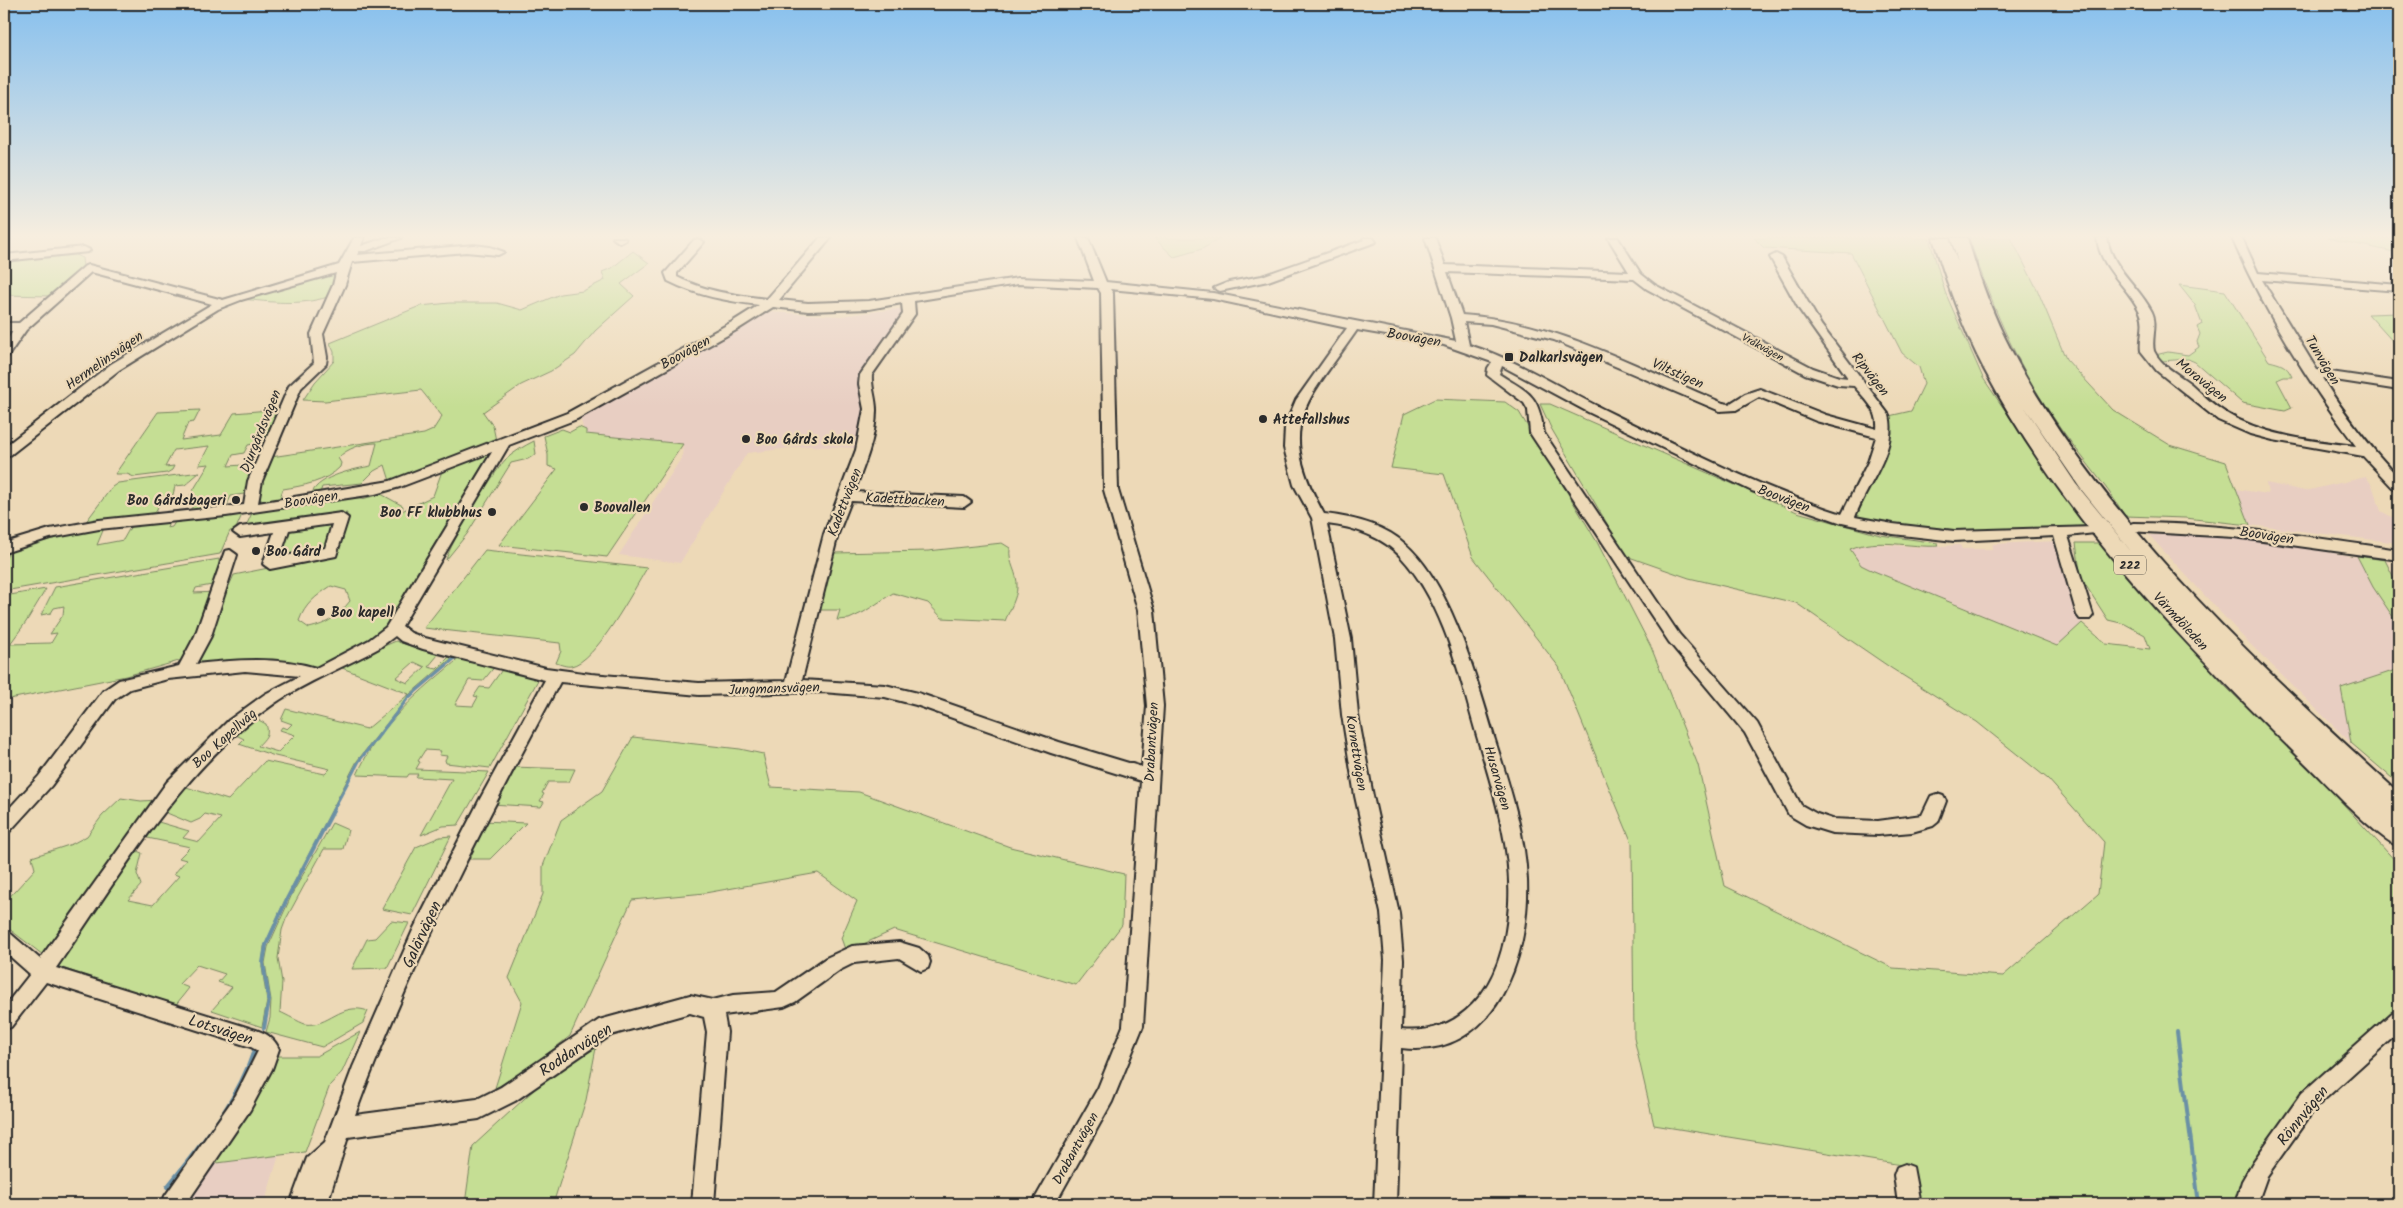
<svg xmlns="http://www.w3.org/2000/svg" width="2403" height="1208" font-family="Kalam,sans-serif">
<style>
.built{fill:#e8cec2}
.green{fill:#c5de94;stroke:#788460;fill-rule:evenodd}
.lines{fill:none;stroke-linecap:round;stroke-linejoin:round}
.stream-far1{stroke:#6b90a5;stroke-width:3}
.stream{stroke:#6b90a5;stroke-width:4}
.minor-casing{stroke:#2b2b2b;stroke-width:4}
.highway-casing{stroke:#2b2b2b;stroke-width:4}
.minor{fill:#edd9b7;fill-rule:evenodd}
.highway{fill:#edd9b7;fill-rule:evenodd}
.poi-dot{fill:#2b2b2b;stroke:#edd9b7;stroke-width:2}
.labels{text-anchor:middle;stroke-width:4.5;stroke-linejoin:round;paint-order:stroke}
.far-street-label{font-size:11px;fill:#2b2b2b;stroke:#edd9b7}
.shield{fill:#edd9b7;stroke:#655f55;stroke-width:1}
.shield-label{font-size:12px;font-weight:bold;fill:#2b2b2b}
.street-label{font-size:14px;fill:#2b2b2b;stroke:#edd9b7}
.poi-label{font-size:14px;font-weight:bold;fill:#2b2b2b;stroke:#edd9b7;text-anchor:start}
.near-street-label{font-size:16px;fill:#2b2b2b;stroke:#edd9b7}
</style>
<rect width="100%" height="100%" fill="#edd9b7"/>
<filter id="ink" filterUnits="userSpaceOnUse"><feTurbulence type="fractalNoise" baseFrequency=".02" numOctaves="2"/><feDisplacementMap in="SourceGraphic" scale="10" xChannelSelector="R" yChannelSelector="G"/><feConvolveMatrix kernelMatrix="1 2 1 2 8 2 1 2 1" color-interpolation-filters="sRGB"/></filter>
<g filter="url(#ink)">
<g class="built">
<path d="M905,308l1,8 -44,69 1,40 -7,23 -47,-2 -62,7 -67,110 -61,-8 63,-98 1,-13 -98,-10 -5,-17 188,-105 72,4z"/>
<path d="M2366,477l6,8 9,26 18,10v14h-4l4,8 -149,-18 -15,-36 33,5 -2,-11 39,8z"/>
<path d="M2184,534l60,4 113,19 42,69v43l-58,19 10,55 -107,-105 -95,-103z"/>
<path d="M2058,541l24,82 -24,23 -189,-77 -8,-4 -11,-16 20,-5 51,3 39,-2 2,4h30l1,-5z"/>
<path d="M279,1155l-13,43 -10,6h-75l28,-40z"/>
</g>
<g class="green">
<path d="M1154,238h67l-19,11 -28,8z"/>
<path d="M1754,238h175l16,54 38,86 86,126 19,22 -113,4 -42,-1 -69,-10 -7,-4 35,-82 -3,-17 22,-5 13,-27 -5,-17 -17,-14 -51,-100 -87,-5z"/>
<path d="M1969,238h42l26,51 29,70 47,51 57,35 56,17 24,63 -65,-7 -60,-2c-21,-35 -49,-64 -72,-99 -39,-57 -62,-114 -84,-179z"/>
<path d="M2327,238h72v15z"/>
<path d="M633,251l16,12 -28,21 13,12 -39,35 -20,24 -24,16 -30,14 -38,27 10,14 3,15 -106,40 -5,-16 -11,6 -12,12 -40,4 -2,6h-8c7,-17 43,-24 59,-27l6,-23c-13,0 -30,5 -39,15l3,5 -1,4c-14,15 -38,19 -57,22l-4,12 -13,1 -7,-3v-10l12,-32 153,-23 9,-4 9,-14 -21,-26 -96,11 -22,-1 12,-18 19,-21v-9l-4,-9 90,-37 30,-3h47l25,7 38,-16 23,-3 22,-11 -3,-8 10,-4z"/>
<path d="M71,253l11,5 1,9 -2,5 -30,24 -47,-1v-36z"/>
<path d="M340,272l-12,25c-30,9 -56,5 -87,2z"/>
<path d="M2179,285l46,6 44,70c12,3 18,4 23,16h-8l-7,3 15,28 -7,3 -43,-8 -47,-41 -7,-3 -27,2 -6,-6 13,-3 20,3 11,-8 -2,-5 3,-8 -3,-7 5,-3 -7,-19z"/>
<path d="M2399,313v32l-4,-1 -27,-30z"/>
<path d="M1435,399l70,3 14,10 78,130 54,105 47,118 27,121 168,82 110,8 95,-82 6,-52 -56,-63 -71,-57 -86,-54 -95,-65 -107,-25 -63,-22 -75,-128 -11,-24h10l247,108 83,23 58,8 1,3c-29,2 -62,-9 -89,3l11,16 8,4 188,77 25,-23 24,21 44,5 -5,-14 -20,-11 -17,-4 -27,-42 -5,-35h24l125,143 98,96 76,83v144l-82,73 -66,83 -15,39h-321l-7,-38 -254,-41 -20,-87 -2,-195 -73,-176 -86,-110 -29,-83 -53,-6 13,-54z"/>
<path d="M281,409l-17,33 -16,3 -4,8 -11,2 -5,11 15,-1 -1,4 15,-2 -13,27 -13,2 -5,11 -36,3 4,-6h-9l24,-40 -10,1 10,-19 -35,4 -9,17 9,-1 -2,4 -5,3 -33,4 -7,-3h-12l43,-62 42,-2 -6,12 -6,1 -7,17 40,-5 13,-22z"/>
<path d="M579,427l7,3v4l97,10 -76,113 -108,-12 58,-76 -9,-3v-11l-4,-19 18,-7 8,3z"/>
<path d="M534,441l2,13 -8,5 -17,4 -44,71 -21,26c3,-15 48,-88 59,-100 9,-8 19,-14 29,-19z"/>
<path d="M491,451l-87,143 -19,37 -28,18 -44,19 -121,-2 42,-91 103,-21 10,-41 -99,15 -2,-2 6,-13 104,-17h5l1,3 19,-5 22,12 -1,5 31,-15 9,-25zM331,586l15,4 4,11c-12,15 -22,23 -41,27l-10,-7c6,-17 17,-25 32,-35z"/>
<path d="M200,472l-15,13 -10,1 -2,9 -14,9 -4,10 -70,9 27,-36 6,-4z"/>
<path d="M243,512l-8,19h-5l-10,23 -216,37v-29l6,-12 16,-7 78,-15 -7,17 26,-5 9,-16 38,-5 -3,9 5,-1 5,-8z"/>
<path d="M334,524l-8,25 -48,9 9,-27z"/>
<path d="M1002,543l8,5c-2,16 8,24 7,39 0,11 -8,24 -12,34l-63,-3 -14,-15 -35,-10 -29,19 -15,7 -12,1 3,-10h-20l14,-57 94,-2z"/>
<path d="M485,550l162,18c-14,23 -51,94 -76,98 -5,1 -11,-2 -15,-3l5,-12 -1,-8 -136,-15z"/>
<path d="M2357,556l28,4 14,28v38l-26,-39z"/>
<path d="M219,559v8l5,1 -7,16 -21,4 -2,5 22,-1 -30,67 -60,17 -122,24v-104l42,-7 -20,33 -16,22 41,-1 6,-10 -7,1 13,-19 1,-9 -10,2 -3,5 -10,2 14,-28z"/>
<path d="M396,641l42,14 -10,12 9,2 13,-13 3,1 -43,37 -53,67 -73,141 -20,45 -2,20 5,34 -5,26 -50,-17 20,-23 -14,-5 7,-8 -28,-9 -18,19 10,4 -15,19 -120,-42 80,-115 8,3 -5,21 4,11 -13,15 25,5 26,-29 -5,-2 12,-14 -7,-2 11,-11 -47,-10 12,-16 34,10 -6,7 16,4 22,-24 -16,-4 -5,5 -9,4 -29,-12 21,-25 45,14 37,-39 60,13 5,-5 -55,-13 -36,-12 5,-5 -10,-5 19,-17 13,7c4,11 -1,14 -8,22l20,6 17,-17 -15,-5 2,-3 5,2 5,-5 -11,-4 5,-11 81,20 42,-35 -72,-28zM414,662l11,5 -17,16 -12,-5z"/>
<path d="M461,657l35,8 -13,16 -14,-1 -14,25 18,1 5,-9 -4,-1 6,-9 9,1 15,-21 34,10v3l-48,88 -44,-5 -1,-3 2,-4 -8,-1 2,-4 -16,-1 -7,11 2,1 -4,7 73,3 -31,53 -15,1 -22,9 31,-56 -36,-2 2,-3h-9l-2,3 -50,-2c21,-50 64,-85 104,-118z"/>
<path d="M2399,669v115l-48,-41 -10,-55z"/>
<path d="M633,737l107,12 23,5 8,33 88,5 151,55 114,27 -2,51 -46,60 -182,-55 -48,22 -5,-14 16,-37 -39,-28 -113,20 -73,7 -62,136 -52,41 -23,11 27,-86 -13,-24 34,-84v-28l18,-46 41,-29z"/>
<path d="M511,767l64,2 -6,13h-21l-6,11 2,1 -4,7 4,1 -3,5 -50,-3z"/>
<path d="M121,798l20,3 17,-1 -110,154 -5,1 -39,-30v-22l31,-34 -3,-12 40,-13 15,-8 15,-20z"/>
<path d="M483,821l43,2 -36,36h-27z"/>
<path d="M332,823l16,7 -5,19h-19l-38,70 -4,11 -4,28 4,24 -2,30c7,3 19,10 25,12 23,4 36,-23 63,-13l-5,12 -41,24 -56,-15 4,-14 1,-18 -6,-37 3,-16 25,-55z"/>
<path d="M451,836l-39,79 -30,-6 34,-62 24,-10z"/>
<path d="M391,921l18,2 -22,45 -35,1 15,-30 8,-1z"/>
<path d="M360,1032l-18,40 -12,13 -25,67 -96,12 68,-108h40z"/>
<path d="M596,1048l-10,52 -33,104h-88l8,-58 77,-71z"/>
</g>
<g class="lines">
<path class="stream-far1" d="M333,810l26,-49 49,-63 47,-40"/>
<g class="stream">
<path d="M264,1028l5,-28 -6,-37 3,-18 21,-46 47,-90"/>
<path d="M2177,1032l22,172"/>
<path d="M167,1187c34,-43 70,-84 87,-137"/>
</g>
<defs>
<g id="minor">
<path d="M354,238h10l-3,8 24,-8h16l-35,13h-7l-2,4 117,-10 16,2 14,5 -6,3 -32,-3 -114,10 -7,23 -22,49 4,23 -1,7 -25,24 -39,93 -4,22 132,-22 177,-68 165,-91 27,-17c-33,-4 -61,-9 -91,-24l-3,-8 2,-2 27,-31 4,-1 6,3 -27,31v4c30,15 58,18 90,22l53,-61h11l-52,62 29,3 61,-2 149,-23 76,3 -16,-43h10l18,44 107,11 243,48 -5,-23 -26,-80h10l10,27 184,7 -21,-34h10l23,36 14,11 158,83 26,9 9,1 -49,-69 -29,-52 6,-3 6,3 39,68 68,90c9,35 -23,71 -34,102l38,7 61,7 141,-4 2,3 -2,3 -27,3 25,79 -3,4h-10l-3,-4 -23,-79 -100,5 -61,-7 -51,-11 -90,-32 -164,-79 -86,-46 -3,8c32,20 39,20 45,59l135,201 78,89 44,82 16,9 15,5 46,2 44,-6 9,-19 6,-2 6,2 3,5 -8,21 -5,4 -21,6 -34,3 -46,-2 -26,-8 -17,-10 -44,-82 -76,-91 -139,-209 -2,-23 -4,-7 -37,-28 1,-7 4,-6 -48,-17 -87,-15c-51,74 -83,94 -33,184 27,3 59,10 80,29 47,39 74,140 91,197 14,45 30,92 32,140 3,77 -31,180 -126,168l-5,156h-22l11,-244 -4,-47 -26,-117 -13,-81 -7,-76 -23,-121 -18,-33 -10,-37 1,-22 11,-26 51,-72 -134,-29 -103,-10 3,4 5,197 36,120 9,96 -20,320 -31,76 -57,102h-23l66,-116 25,-62 18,-245 -90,-28 -135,-48 -31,-8 -63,-5 -123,3 -139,-13c-76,141 -150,283 -205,433l122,-16 24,-12 98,-67 91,-25 23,5 20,-5 43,-3 50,-34 26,-12 47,-4 20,6 9,8 2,6 -2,6 -7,3 -22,-13 -45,5 -14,7 -45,32 -11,5 -60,8 3,17 -13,172h-22l15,-172 -3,-15 -14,-4 -79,22 -96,66 -36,18 -131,18 -21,67h-37l17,-46 18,-16 28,-75 61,-139 66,-129 65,-119 -122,-31 -22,-8 -6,-5 -16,12c-33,18 -73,34 -104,55 -94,65 -154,172 -219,265l200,62c11,4 18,8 23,19l-7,20 -22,41 -64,94h-24l3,-8 71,-101 22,-44 -7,-4 -205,-65 -35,45 -7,3v-23l26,-33 -26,-23v-19l7,2 29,25 127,-177 62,-62 36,-26 35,-18 -55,-5 -77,8 -38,10 -15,10 -64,87 -41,45 -6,2v-19l35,-38 64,-85 16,-11 60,-14 16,-30 30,-85 5,-1 7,5 -26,81 -15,28c39,-4 81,-8 120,4l53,-28 17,-13 106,-175 -92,35 -25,7 -149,22 -127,13 -49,9 -46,15v-10l46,-14 49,-9 145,-15 4,-24 41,-95 25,-23 -3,-29 22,-49 3,-12 -95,27 -23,9 -99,61 -110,86 -5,1v-10l107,-83 101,-60 -121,-32 -65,58 -18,26 -4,1v-12l9,-14h-9v-8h15l66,-57 4,-1 134,35 116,-35zM1447,272l187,7 13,10 158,85 33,11 16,1c11,13 25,24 23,43l-51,-14 -66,-26 -15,5 -16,10 -6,-1c-86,-35 -167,-82 -261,-88zM1018,284l80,4 3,5 3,197 34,120 9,96 -5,61 -83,-25 -141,-49 -33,-8 -83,-5 36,-146 13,-33 113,6 7,-5 -7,-5 -110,-5c10,-26 22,-54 22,-82 0,-12 -5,-23 -4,-35l43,-61 -1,-13zM902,303l1,11 -43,61 -1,9 5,25 -8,41 -32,84 -38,147 -87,2 -108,-9 -45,-6 -121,-30 -14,-5 -9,-7 107,-181 68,-26 163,-91 33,-21 35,4 61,-2zM1464,322l27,2 63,16 166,71 16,-1 23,-13 57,24 60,16 -8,25 -26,52c-84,-27 -164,-68 -243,-107 -44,-22 -84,-48 -130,-62zM1327,524c27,3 56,13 74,33 42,45 59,119 75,176 16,55 36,112 33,170 -2,36 -11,75 -36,101 -20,21 -44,29 -72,26l2,-70 -4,-47 -26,-117 -15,-81 -7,-76z"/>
<path d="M613,238h11l2,2 -6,3z"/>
<path d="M1363,238h10l3,4 -108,39 -48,10 -6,-3 15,-6 33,-6 102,-36z"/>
<path d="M2097,238h10c5,31 32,48 45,74 6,12 -1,27 2,39 7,15 24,23 37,33 11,10 22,21 35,29 38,23 87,28 130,33 -46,-61 -94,-138 -124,-208h10l16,35 141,12v6l-137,-11 55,90 82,12v8l-77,-12c23,37 48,69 77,100v12l-5,-1 -31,-33 -90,-16 -23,-6 -32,-14 -61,-49 -16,-20c-2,-12 5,-27 -1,-39 -12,-26 -40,-43 -43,-74z"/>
<path d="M84,247l6,3 -2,2 -84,9v-6z"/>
<path d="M341,513l7,5 -12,38 -66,13 -7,-5 11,-32 -34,5 -7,-5 7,-5zM332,524l-7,24 -45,9 9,-27z"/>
<path d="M2133,523c90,0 177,14 266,27v10l-165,-23 -106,-6 -2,-3 2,-3z"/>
<path d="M2399,1010v22l-83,75 -49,69 -10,28h-22l7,-23 11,-19 49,-69 90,-80z"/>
<path d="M1905,1164l8,3 7,37h-22l-4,-29 3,-8z"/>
</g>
<path id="highway" d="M1933,238h16l9,25 -7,-25h16c12,39 25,76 44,112 88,168 249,317 388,443v53c-22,-7 -81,-71 -101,-90 -118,-117 -236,-239 -314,-387 -22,-42 -37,-86 -51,-131zM2024,406l56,82 54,67 -58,-71z"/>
</defs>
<use href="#minor" class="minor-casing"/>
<use href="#highway" class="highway-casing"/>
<use href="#minor" class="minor"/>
<use href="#highway" class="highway"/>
</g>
</g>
<linearGradient id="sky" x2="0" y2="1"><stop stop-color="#87c0ee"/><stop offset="0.58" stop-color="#f7eedf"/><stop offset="1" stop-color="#f7eedf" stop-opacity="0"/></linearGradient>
<rect width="2403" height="407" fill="url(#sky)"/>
<g class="poi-dot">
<rect x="1504" y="352" width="10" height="10" rx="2.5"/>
<circle cx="1263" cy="419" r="5"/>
<circle cx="746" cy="439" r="5"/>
<circle cx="236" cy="500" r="5"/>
<circle cx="584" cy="507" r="5"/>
<circle cx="492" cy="512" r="5"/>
<circle cx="256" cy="551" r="5"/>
<circle cx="321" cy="612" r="5"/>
</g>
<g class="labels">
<g class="far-street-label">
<text transform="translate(1763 347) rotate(29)" y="4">Vråkvägen</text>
</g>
<rect class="shield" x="2114" y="555.5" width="32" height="19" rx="4"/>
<g class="shield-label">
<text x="2130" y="569">222</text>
</g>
<g class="street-label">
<text transform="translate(1414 337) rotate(10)" y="5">Boovägen</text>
<text transform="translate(685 352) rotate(-29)" y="5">Boovägen</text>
<text transform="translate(104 360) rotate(-35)" y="5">Hermelinsvägen</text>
<text transform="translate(2323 360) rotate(59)" y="5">Tunvägen</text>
<text transform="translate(1678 373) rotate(24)" y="5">Viltstigen</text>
<text transform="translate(1871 374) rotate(52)" y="5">Ripvägen</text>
<text transform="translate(2202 380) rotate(39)" y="5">Moravägen</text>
<text transform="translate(260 431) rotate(-68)" y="5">Djurgårdsvägen</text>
<text transform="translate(1784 498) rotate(21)" y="5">Boovägen</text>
<text transform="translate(311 499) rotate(-9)" y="5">Boovägen</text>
<text transform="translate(905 499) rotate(3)" y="5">Kadettbacken</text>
<text transform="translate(844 502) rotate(-69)" y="5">Kadettvägen</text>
<text transform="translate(2267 535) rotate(9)" y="5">Boovägen</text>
<text transform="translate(2181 621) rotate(47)" y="5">Värmdöleden</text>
<text transform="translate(774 688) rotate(-2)" y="5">Jungmansvägen</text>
<text transform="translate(224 738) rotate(-42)" y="5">Boo Kapellväg</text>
<text transform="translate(1151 742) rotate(-87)" y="5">Drabantvägen</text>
<text transform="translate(1357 753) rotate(81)" y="5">Kornettvägen</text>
<text transform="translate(1498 778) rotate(74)" y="5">Husarvägen</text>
<text transform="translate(1075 1148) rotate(-61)" y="5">Drabantvägen</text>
</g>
<g class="poi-label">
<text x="1519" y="362">Dalkarlsvägen</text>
<text x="1273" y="424">Attefallshus</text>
<text x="756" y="444">Boo Gårds skola</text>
<text x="226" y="505" text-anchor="end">Boo Gårdsbageri</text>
<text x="594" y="512">Boovallen</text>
<text x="482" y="517" text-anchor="end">Boo FF klubbhus</text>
<text x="266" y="556">Boo Gård</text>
<text x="331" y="617">Boo kapell</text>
</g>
<g class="near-street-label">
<text transform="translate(421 934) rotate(-65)" y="6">Galärvägen</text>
<text transform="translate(221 1029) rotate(18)" y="6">Lotsvägen</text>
<text transform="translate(575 1049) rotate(-33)" y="6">Roddarvägen</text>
<text transform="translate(2302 1115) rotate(-51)" y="6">Rönnvägen</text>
</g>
</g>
<rect width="2403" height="1208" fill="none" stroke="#edd9b7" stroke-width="20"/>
<rect x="10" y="10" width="2383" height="1188" fill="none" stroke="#2b2b2b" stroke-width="2" filter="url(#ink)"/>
</svg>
